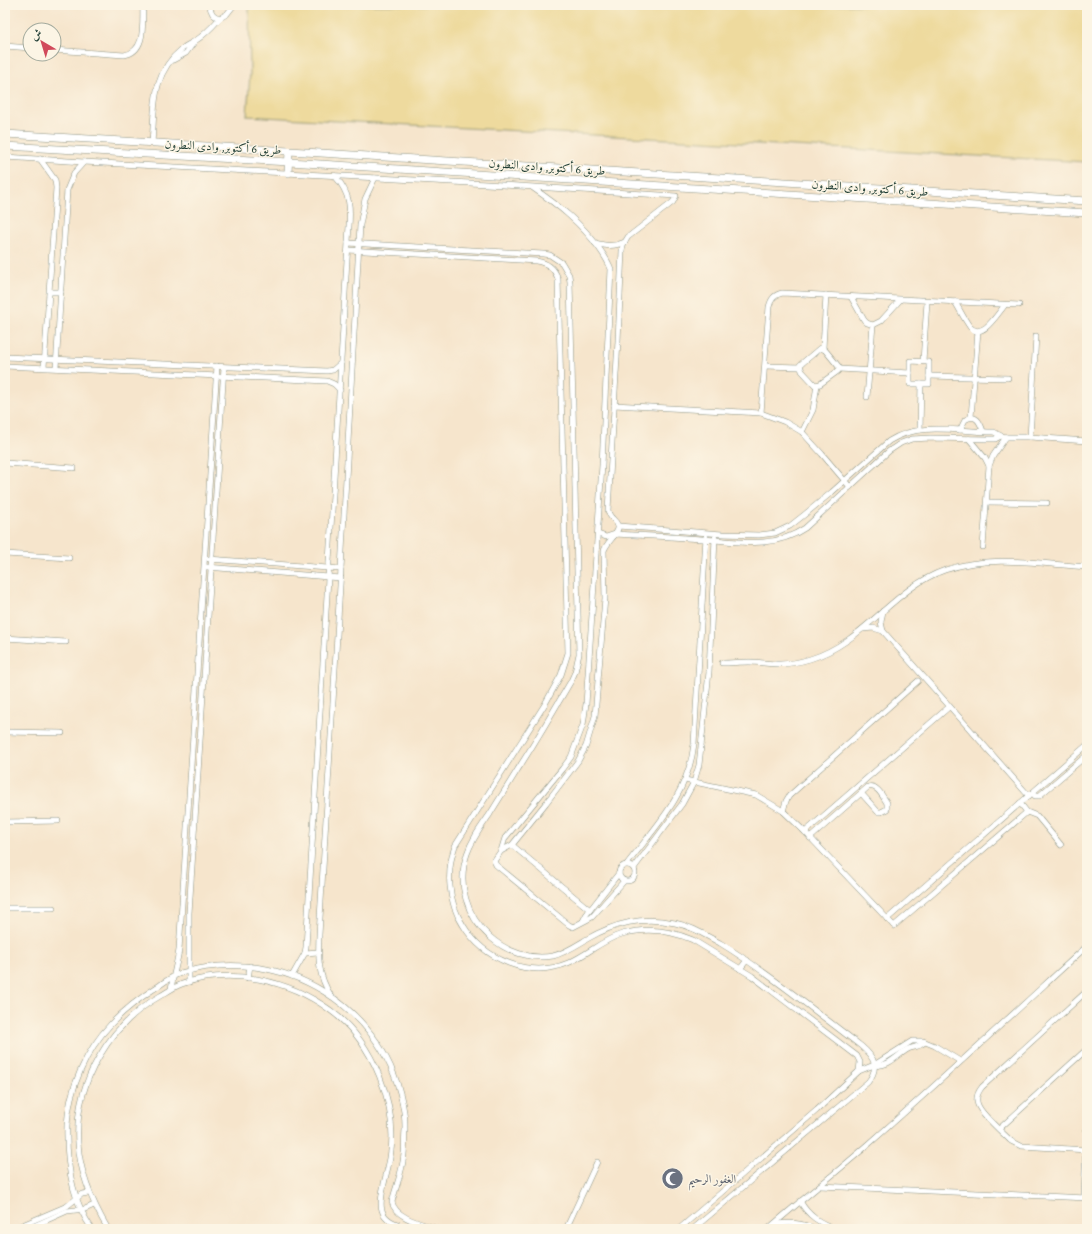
<svg xmlns="http://www.w3.org/2000/svg" width="1092" height="1234" font-family="Alegreya,Amiri,serif">
<style>
.sand{fill:#eeda9e;stroke:#868c69}
.lines{fill:none;stroke-linecap:round;stroke-linejoin:round}
.street-casing{stroke:#8a9180;stroke-width:6}
.secondary-casing{stroke:#8a9180;stroke-width:8}
.street{stroke:#fff;stroke-width:5}
.secondary{stroke:#fff;stroke-width:7}
.labels{text-anchor:middle;stroke-width:3;stroke-linejoin:round;paint-order:stroke}
.street-label{font-size:12px;fill:#1f3d34;stroke:#fcf5e5}
.worship-label{font-size:12px;fill:#5b616d;stroke:#fcf5e5;text-anchor:start}
</style>
<rect width="100%" height="100%" fill="#fcf5e5"/>
<filter id="ink" filterUnits="userSpaceOnUse"><feTurbulence type="fractalNoise" baseFrequency=".025" numOctaves="2"/><feDisplacementMap in="SourceGraphic" scale="8" xChannelSelector="R" yChannelSelector="G"/><feConvolveMatrix kernelMatrix="1 2 1 2 8 2 1 2 1" color-interpolation-filters="sRGB"/></filter>
<filter id="wash" filterUnits="userSpaceOnUse"><feTurbulence type="fractalNoise" baseFrequency=".012" numOctaves="4" result="noise"/><feDisplacementMap in="SourceGraphic" scale="16" xChannelSelector="R" yChannelSelector="G"/><feGaussianBlur stdDeviation="0.9" result="paint"/><feColorMatrix in="noise" values="0 0 0 0 0 0 0 0 0 0 0 0 0 0 0 0 0 1.4 0 .05"/><feComposite in="paint" operator="in"/></filter>
<g filter="url(#wash)">
<rect width="100%" height="100%" fill="#f6e5cc"/>
<path class="sand" d="M249,5h838v157l-840,-46 3,-42z"/>
</g>
<g filter="url(#ink)">
<g class="lines">
<defs>
<g id="street">
<path d="M210,5c0,6 3,12 10,13l7,-4 7,-9"/>
<path d="M5,46l25,2"/>
<path d="M54,50l70,5c23,-3 18,-33 19,-50"/>
<path d="M173,60l13,-7 9,-12"/>
<path d="M152,143c3,-36 -1,-69 30,-94 4,-4 8,-5 13,-8 10,-6 18,-15 25,-23"/>
<path d="M5,157l79,5 386,21 206,13 -3,6 -45,35 -5,8 -1,6 -4,90 -10,169c1,9 8,9 10,16 2,7 -12,16 -14,25l1,47 -10,118 -9,30 -8,15 -32,42 -34,42 -11,6"/>
<path d="M40,159l15,21 1,8 -12,179"/>
<path d="M533,188c25,17 48,35 66,60 5,7 9,13 12,21l-9,196 -16,239 -3,21 -12,32 -9,12 -57,69 -4,13 -7,10 2,4 73,60 4,2 19,-10 32,-36"/>
<path d="M348,243l195,11 7,1 12,8 7,12 1,7 9,372 -4,18 -4,9c-17,29 -34,59 -53,88 -9,15 -19,30 -28,45 -9,13 -18,25 -23,40 -10,29 -1,62 23,83 17,15 40,23 63,19 12,-3 24,-11 34,-17 28,-16 55,-23 88,-16 16,3 30,12 45,20 25,15 48,32 72,50 23,18 46,35 69,53 13,11 19,21 7,36l-175,147"/>
<path d="M595,243c11,3 19,4 30,-1"/>
<path d="M348,250l188,11c11,2 18,6 22,18l10,374 -7,22 -16,29 -90,142c-9,25 -7,56 8,79 21,35 66,54 105,38 19,-8 34,-23 54,-29 24,-7 48,-4 71,6l59,36 105,80 3,6 -1,9 -42,39 -138,119"/>
<path d="M50,292h11"/>
<path d="M851,297l13,23 3,3 6,2 8,-4 19,-21"/>
<path d="M955,302c5,8 9,17 15,25 12,14 28,-14 35,-22"/>
<path d="M820,348l5,2 14,17 -1,4 -18,13 -5,1 -13,-14 -2,-6z"/>
<path d="M823,348l3,-53"/>
<path d="M5,357l322,14 6,-1 8,-7"/>
<path d="M910,361l19,1v22h-19z"/>
<path d="M923,361l4,-59"/>
<path d="M5,366l322,15 7,3 6,6"/>
<path d="M765,366l35,1"/>
<path d="M56,368l11,-178 7,-17 10,-11"/>
<path d="M839,369l71,4"/>
<path d="M929,376l79,2"/>
<path d="M867,397l6,-72"/>
<path d="M614,405l147,8 24,9 17,10 20,22 28,33"/>
<path d="M761,413l8,-106c2,-8 5,-12 13,-14l237,12"/>
<path d="M971,417l7,-86"/>
<path d="M920,430l1,-46"/>
<path d="M960,430l5,-10c11,-7 15,2 18,11"/>
<path d="M802,432l11,-22 4,-25"/>
<path d="M1030,437l6,-101"/>
<path d="M969,439l16,19 4,8"/>
<path d="M5,463l69,5"/>
<path d="M987,502l60,1"/>
<path d="M618,526l104,8 37,1 16,-2 15,-7 14,-11 28,-23 57,-51c29,-19 66,-10 99,-9h6l7,4 5,1h24l57,4"/>
<path d="M598,534l8,3 9,-3 18,1c27,1 55,3 83,5 31,3 61,7 89,-12l84,-77 12,-8 11,-4 18,-1 58,1h7l6,-3"/>
<path d="M983,547l6,-81 4,-10 13,-19"/>
<path d="M5,554l64,4"/>
<path d="M209,559l132,10"/>
<path d="M207,567l134,11"/>
<path d="M883,611l-2,11 2,9 146,165"/>
<path d="M863,629l10,-1 10,3"/>
<path d="M5,638l61,4"/>
<path d="M722,663c9,0 18,-1 27,-1 10,0 20,2 31,2 9,0 20,-2 30,-5 54,-16 83,-71 135,-89 46,-16 95,-6 142,-3"/>
<path d="M5,732l57,1"/>
<path d="M685,780l71,15 27,16 22,21 89,94 133,-114"/>
<path d="M1032,793l3,3h4l48,-41"/>
<path d="M1020,803l7,9 10,4 24,29"/>
<path d="M783,811l3,-10 3,-5 129,-115"/>
<path d="M5,822l53,-1"/>
<path d="M805,832l144,-125"/>
<path d="M810,838l58,-51c9,-3 15,10 19,16v6l-6,3h-3l-17,-19"/>
<path d="M512,845l78,65"/>
<path d="M627,864c29,-38 61,-69 67,-120l12,-207"/>
<circle cx="627" cy="873" r="8"/>
<path d="M634,868l48,-64 12,-22 5,-17 10,-93 6,-134"/>
<path d="M5,908h48"/>
<path d="M887,919l200,-174"/>
<path d="M583,921l3,-6 33,-42"/>
<path d="M305,953l13,-1"/>
<path d="M740,969l7,-9"/>
<path d="M292,976l13,-23 1,-6 42,-704c1,-29 7,-44 -13,-67"/>
<path d="M248,978l2,-12"/>
<path d="M189,982v-69l35,-546"/>
<path d="M171,989c2,-13 6,-26 8,-39l38,-584"/>
<path d="M1087,991l-105,96c-4,5 -7,11 -4,18 3,9 25,28 33,36l10,5 66,4"/>
<path d="M331,996c-13,-21 -13,-36 -12,-61l22,-366 19,-344 5,-26 10,-21"/>
<path d="M874,1065c14,3 23,-10 34,-16 7,-3 10,-1 17,-7"/>
<path d="M859,1071l15,-6 38,-24h11l12,5 25,15"/>
<path d="M999,1129l88,-80"/>
<path d="M820,1186l267,12"/>
<path d="M1084,1198l3,-82"/>
<path d="M800,1201c8,15 20,22 36,28"/>
<path d="M774,1224c15,-1 27,-2 41,5"/>
<path d="M13,1229l54,-23 15,-12 7,-1"/>
<path d="M27,1229l40,-18 18,-2 9,-4"/>
<path d="M92,1229c-21,-30 -26,-68 -25,-104 2,-36 19,-75 44,-101 15,-16 30,-27 49,-39 7,-5 13,-9 21,-12 101,-30 207,34 223,139 1,6 1,12 1,18 -1,8 0,16 -1,24 -1,16 -8,32 -12,48 3,16 31,22 45,27"/>
<path d="M108,1229c-16,-27 -28,-55 -30,-86 -4,-60 31,-118 82,-147 7,-4 14,-9 22,-12 49,-17 107,-4 148,26 43,31 69,96 60,148 -2,12 -12,42 -8,52 3,12 17,14 27,19"/>
<path d="M566,1229l31,-67"/>
<path d="M768,1229c33,-29 68,-56 102,-86 73,-64 145,-131 217,-197"/>
</g>
<g id="secondary">
<path d="M5,134l284,17 798,50"/>
<path d="M5,146l284,16 798,51"/>
<path d="M288,173l1,-22"/>
</g>
</defs>
<use href="#street" class="street-casing"/>
<use href="#secondary" class="secondary-casing"/>
<use href="#street" class="street"/>
<use href="#secondary" class="secondary"/>
</g>
</g>
<defs>
<symbol id="mosque-disc" viewBox="-11 -11 22 22"><circle r="9.5" fill="#6b7280" stroke="#fcf5e5"/><path d="M3.5-4.9A6 6 0 1 0 3.5 4.9A5 5 0 1 1 3.5-4.9Z" fill="#fff"/></symbol>
</defs>
<g fill-rule="evenodd">
<use href="#mosque-disc" x="660" y="1166" width="25" height="25"/>
</g>
<g class="labels">
<g class="street-label">
<text transform="translate(223 147) rotate(3)" y="4">طريق 6 أكتوبر, وادى النطرون</text>
<text transform="translate(547 167) rotate(4)" y="4">طريق 6 أكتوبر, وادى النطرون</text>
<text transform="translate(870 188) rotate(4)" y="4">طريق 6 أكتوبر, وادى النطرون</text>
</g>
<g class="worship-label">
<text x="688" y="1183">الغفور الرحيم</text>
</g>
</g>
<rect width="1092" height="1234" fill="none" stroke="#fcf5e5" stroke-width="20"/>
<g transform="translate(42 42) rotate(322)"><circle r="19" fill="#fcf5e5" stroke="#a4ab9e"/>
<path d="M0-3L7 15L0 10L-7 15Z" fill="#d1495b"/>
<text y="-6" font-size="11" font-weight="bold" text-anchor="middle" fill="#1f3d34">ش</text>
</g>
</svg>
